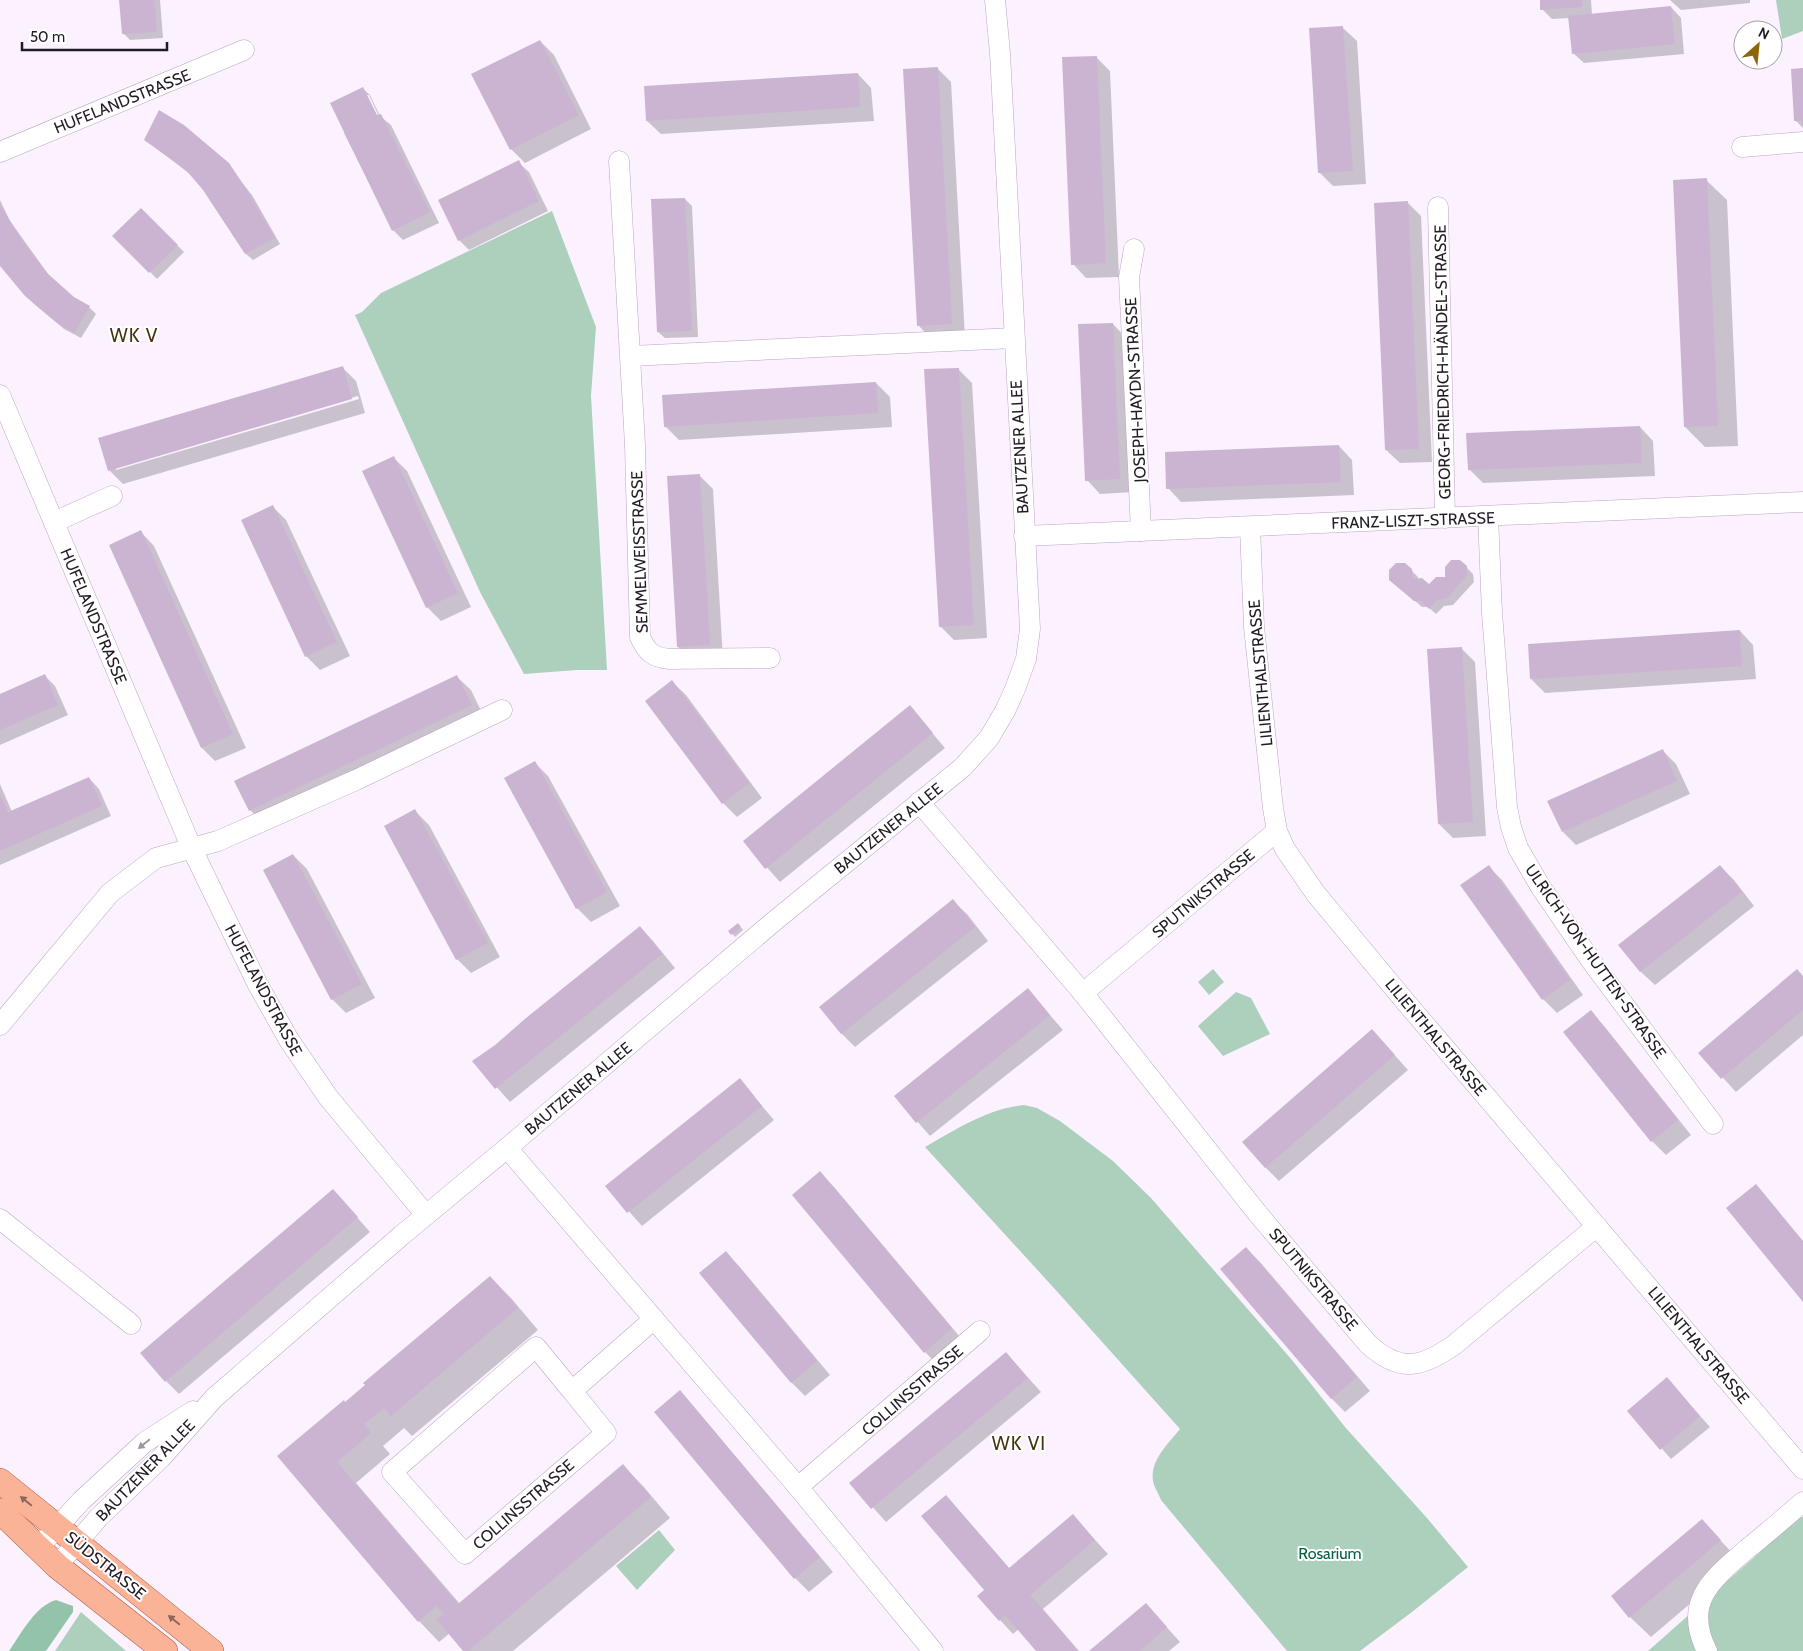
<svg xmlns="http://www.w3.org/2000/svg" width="1803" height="1651" font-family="Cabin,sans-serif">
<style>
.green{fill:#add0bd}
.forest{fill:#93c4aa}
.shadow{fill:#0003;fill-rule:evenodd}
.building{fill:#cbb4d2}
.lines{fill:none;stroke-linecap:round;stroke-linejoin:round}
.minor-casing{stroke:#bca5c3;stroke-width:21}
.major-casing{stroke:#ad5c43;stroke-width:26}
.minor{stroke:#fff;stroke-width:20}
.major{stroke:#fbb398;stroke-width:25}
.oneway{fill:#9c989d}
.oneway2{fill:#8e665e}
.labels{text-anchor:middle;stroke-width:4;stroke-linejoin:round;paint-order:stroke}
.street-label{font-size:16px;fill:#221a25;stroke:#fff}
.park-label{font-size:16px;fill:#066141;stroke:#fff}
.quarter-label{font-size:19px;letter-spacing:1px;fill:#46340d;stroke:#fff}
</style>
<rect width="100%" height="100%" fill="#fcf2ff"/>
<g class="green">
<path d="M1776,0h27v31l-21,8z"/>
<path d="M552,211l44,116 -5,69 16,274h-30l-53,4 -44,-82 -125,-277 7,-3 19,-19z"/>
<path d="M1213,969l11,13 -15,13 -11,-13z"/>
<path d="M1236,992l15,6 19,36 -47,22 -25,-30z"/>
<path d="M1024,1105l13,3 23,13 53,40 38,37 141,162 53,67 82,91 41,49 -56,45 -52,39h-73l-126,-151c-2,-5 -5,-10 -7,-15 -7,-22 14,-41 26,-56l-127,-142 -128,-140c32,-18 62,-38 99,-42z"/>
<path d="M1801,1516l2,2v133h-155z"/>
<path d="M659,1530l16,20 -38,40 -21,-24z"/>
<path d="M81,1612l45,39h-71z"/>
</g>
<path class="forest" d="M56,1600l17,6v6l-27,39h-37c12,-17 26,-45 47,-51z"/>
<g class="shadow">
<path d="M120,0h40l3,38 -33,2 -7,-7z"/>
<path d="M1541,0h50l1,15 79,-8 10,11 3,36 -100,9 -11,-10 -3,-35 -18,1 -10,-10z"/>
<path d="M1670,0h80v3l-69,7z"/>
<path d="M1343,28l14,13 9,143 -33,2 -14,-14z"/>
<path d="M540,41l14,14 37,74 -66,34 -14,-14z"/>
<path d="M1096,57l14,14 9,206 -33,1 -13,-14z"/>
<path d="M937,68l14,14 14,256 -33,2 -13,-14z"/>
<path d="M1803,70v58l-7,-7z"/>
<path d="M858,74l13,14 3,33 -213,13 -14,-13z"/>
<path d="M363,89l7,6 10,21 11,9 48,98 -36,17 -10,-10 -49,-97 2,-1zM366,95h3l12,26 -2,1z"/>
<path d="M146,140l81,24 25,31 28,49 -27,16 -7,-6 -42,-65 -13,-14z"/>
<path d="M518,162l11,10 19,39 -79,39 -10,-10z"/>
<path d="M1706,180l21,20 11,246 -33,1 -20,-20z"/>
<path d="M685,199l7,7 6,131 -33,1 -7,-6z"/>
<path d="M0,200l10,21 41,57 22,20 16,9 7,7 -15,24 -17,-9 -31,-26 -33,-40z"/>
<path d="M1407,202l14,14 11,246 -32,1 -14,-13z"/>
<path d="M141,209l43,43 -27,27 -43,-43z"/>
<path d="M1113,324l13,14 7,154 -33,2 -13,-14z"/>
<path d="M342,367l14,14 9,32 -242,71 -14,-14zM358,396l1,3 -243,71v-3z"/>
<path d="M958,369l14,14 15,255 -33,2 -14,-14z"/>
<path d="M876,383l14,14 2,30 -213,13 -14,-14z"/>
<path d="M1640,427l13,14 2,35 -172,7 -14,-14z"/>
<path d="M1339,446l13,14 2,35 -173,7 -13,-14z"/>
<path d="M394,458l13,13 64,136 -30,14 -14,-14z"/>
<path d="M699,475l14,14 10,170 -31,2 -14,-14z"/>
<path d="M273,507l13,13 64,136 -30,14 -14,-14z"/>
<path d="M141,532l13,14 92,202 -31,13 -13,-13 -92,-202z"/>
<path d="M1466,567l7,7 1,8 -21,23 -9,1 -8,8 -8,-7h-6l-24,-21 13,-16 7,7v3l11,6z"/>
<path d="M1740,631l13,14 3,34 -211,14 -14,-14z"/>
<path d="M1461,648l14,14 11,174 -33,2 -14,-14z"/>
<path d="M45,676l10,10 13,29 -68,30v-50z"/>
<path d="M457,677l14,13 14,29 -221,105 -14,-14 -14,-28z"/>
<path d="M672,682l14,13 76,103 -25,19 -14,-14z"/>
<path d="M910,707l35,41 -165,134 -36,-40z"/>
<path d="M1662,750l14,14 14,30 -114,51 -13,-13z"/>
<path d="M535,763l13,13 72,130 -29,16 -14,-14z"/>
<path d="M89,778l10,11 12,27 -111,49v-81l12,28z"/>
<path d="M415,811l14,14 71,132 -29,16 -14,-14z"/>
<path d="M293,855l14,14 68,129 -29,15 -14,-14z"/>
<path d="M1488,866l14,14 81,115 -26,18 -14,-14 -81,-114z"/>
<path d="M1720,866l14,14 20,26 -99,79 -14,-13 -21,-27z"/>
<path d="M953,901l14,13 21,27 -133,106 -13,-13 -22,-27z"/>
<path d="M738,924l5,6 -8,7 -5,-6z"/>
<path d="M640,927l13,14 22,27 -165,134 -36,-40 22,-16z"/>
<path d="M1803,977v58l-67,57 -36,-39z"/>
<path d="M1028,990l35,40 -133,106 -35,-40z"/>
<path d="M1590,1012l14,14 87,109 -25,20 -14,-14 -87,-108z"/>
<path d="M1372,1030l36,40 -129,111 -14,-14z"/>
<path d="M740,1080l34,40 -132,106 -35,-39z"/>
<path d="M820,1173l14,14 131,156 -27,22 -13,-13z"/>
<path d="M333,1190l37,42 -191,162 -13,-13z"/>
<path d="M1246,1248l14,14 110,129 -25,21 -14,-14z"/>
<path d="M725,1253l14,13 91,109 -25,21 -14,-14z"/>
<path d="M490,1277l21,21 27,32 -126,106 -8,-8 -21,18 7,8 -34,29 104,121 163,-138 20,20 27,32 -157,133h-48l-15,-18 -11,9 -20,-21 -140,-165 66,-53z"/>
<path d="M1006,1353l35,39 -155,130 -35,-39z"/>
<path d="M1667,1379l43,48 -39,32 -42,-48z"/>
<path d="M680,1392l13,14 140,166 -24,20 -14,-14 -139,-166z"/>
<path d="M946,1496l64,73 76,-39 22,24 -65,55 36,42h-41l-19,-22 -6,5 -13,-14z"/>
<path d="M1702,1521l38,40 -89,76 -21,-20z"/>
<path d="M1146,1604l34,38 -11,9h-78z"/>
</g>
<g class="building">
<path d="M119,0h35l3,32 -35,2z"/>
<path d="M1540,0h42v7l-42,3z"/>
<path d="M1671,6l4,38 -103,10 -4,-38z"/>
<path d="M1343,26l10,145 -35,2 -9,-145z"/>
<path d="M540,40l39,75 -69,35 -39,-76z"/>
<path d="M1097,56l9,207 -35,2 -9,-208z"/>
<path d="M938,67l14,257 -35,2 -14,-257z"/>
<path d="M1803,68v53h-9l-3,-52z"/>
<path d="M858,73l2,34 -214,14 -2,-35z"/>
<path d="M363,87l14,28 4,-1 49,98 -38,19 -62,-128z"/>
<path d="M159,110l25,15 45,38 16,24 30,51 -30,16 -42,-64 -17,-20 -42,-30z"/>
<path d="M519,160l20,41 -81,40 -20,-41z"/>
<path d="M1707,178l11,248 -34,1 -11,-247z"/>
<path d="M685,198l7,133 -35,1 -6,-133z"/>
<path d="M1408,201l11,248 -34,1 -11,-247z"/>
<path d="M0,205l24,38 23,30 27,24 16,9 -16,27 -18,-11 -31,-26 -25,-30z"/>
<path d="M141,208l37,37 -29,28 -37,-37z"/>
<path d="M1113,323l7,156 -35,2 -7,-157z"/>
<path d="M343,366l9,33 -244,72 -10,-33z"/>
<path d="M959,368l15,257 -35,2 -15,-258z"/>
<path d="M876,382l2,31 -214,14 -2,-32z"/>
<path d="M1640,426l2,37 -174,7 -2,-37z"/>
<path d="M1339,445l2,37 -175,7 -1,-37z"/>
<path d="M394,456l64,137 -32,15 -64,-137z"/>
<path d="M700,474l10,171 -33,2 -10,-171z"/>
<path d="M273,505l64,137 -32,15 -64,-137z"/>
<path d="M141,530l92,204 -32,14 -92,-203z"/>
<path d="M1451,560h9l7,6v9l-21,24 -9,1 -8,9 -7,-7 1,-1h-9l-25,-21v-10l7,-7h9l7,6 1,10 9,-1 7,6 7,-7h9v-10z"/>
<path d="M1740,630l2,36 -212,13 -2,-35z"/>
<path d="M1462,647l11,175 -35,2 -11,-175z"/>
<path d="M45,674l13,31 -58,25v-36z"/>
<path d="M457,675l15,30 -223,106 -15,-30z"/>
<path d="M672,680l77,103 -27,21 -77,-103z"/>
<path d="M910,705l23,28 -168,136 -22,-28z"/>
<path d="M1663,749l14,32 -115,51 -15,-31z"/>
<path d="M535,761l72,131 -31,17 -72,-131z"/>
<path d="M89,777l13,29 -102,45v-56l8,17z"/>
<path d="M415,809l73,134 -32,17 -72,-134z"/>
<path d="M293,854l69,130 -31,16 -68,-130z"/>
<path d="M1489,865l81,115 -28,20 -82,-115z"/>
<path d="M1720,865l22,27 -102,80 -22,-27z"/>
<path d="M953,899l22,28 -134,107 -22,-27z"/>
<path d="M738,923l3,4 -10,8 -3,-4z"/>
<path d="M640,926l22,28 -167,135 -23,-28 23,-16 31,-27z"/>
<path d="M1797,969l6,7v34l-82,69 -23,-26z"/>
<path d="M1028,988l22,27 -134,108 -22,-27z"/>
<path d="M1591,1010l87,110 -27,22 -88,-110z"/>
<path d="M1372,1029l23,26 -130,113 -23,-26z"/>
<path d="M740,1078l22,28 -135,107 -22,-27z"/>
<path d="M820,1171l132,157 -28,25 -132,-158z"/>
<path d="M1756,1184l47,57v61l-77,-94z"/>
<path d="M333,1189l25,28 -193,165 -25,-29z"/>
<path d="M1246,1247l111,130 -26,22 -111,-130z"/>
<path d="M726,1251l91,110 -26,22 -92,-110z"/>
<path d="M490,1276l28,32 -127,108 -7,-8 -20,16 7,9 -34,29 121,142 165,-140 28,33 -183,154h-5l-26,-31 7,-6 -7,-8 -19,16 -141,-166 67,-56 1,2 20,-17 -2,-2z"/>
<path d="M1006,1352l22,26 -157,131 -22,-26z"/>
<path d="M1667,1377l33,39 -40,34 -33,-39z"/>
<path d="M680,1390l140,167 -26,22 -140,-167z"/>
<path d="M946,1495l63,73 64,-54 22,26 -65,55 48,56h-42l-31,-36 -6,6 -22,-25 7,-6 -63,-74z"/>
<path d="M1702,1519l19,21 -92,78 -18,-22z"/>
<path d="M1146,1603l21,24 -27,24h-51z"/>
</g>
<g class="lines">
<defs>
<g id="minor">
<path d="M1742,147l61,-5"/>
<path d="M0,152l244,-102"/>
<path d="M619,161l16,284 5,192c7,15 12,20 29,22l101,-1"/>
<path d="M1438,207l7,311"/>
<path d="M1134,249l-5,28 12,254"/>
<path d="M631,356l383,-18"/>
<path d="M0,395l192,454 66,136 31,55 39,57 98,118"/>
<path d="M1488,516l4,97 15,194 4,20 7,21 22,38 52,76 121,162"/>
<path d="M54,522l58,-26"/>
<path d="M1250,527l4,100 19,181 4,23 8,18 31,45 88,106 399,469"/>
<path d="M1024,536l779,-34"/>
<path d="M919,802l164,191 194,-162"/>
<path d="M1083,993l175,221 110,130c32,29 53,24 86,1l143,-119"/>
<path d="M0,1025l110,-132 46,-35 62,-17 138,-61 146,-70"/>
<path d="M507,1148l291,339 135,164"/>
<path d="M0,1219l131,105"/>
<path d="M572,1391l34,42 -141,121 -73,-82 144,-125 36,44 82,-72"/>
<path d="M798,1487l182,-156"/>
<path d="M38,1548l43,-47 64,-59 48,-31"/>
<path d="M57,1566l42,-49 62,-59 53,-60 188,-163 105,-87 265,-225 191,-156 26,-29 16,-27 10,-22 11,-30 4,-30 -30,-576 -5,-53"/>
<path d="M1707,1651c-25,-50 6,-72 40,-102 19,-15 37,-31 56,-47"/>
</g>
<g id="major">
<path d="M0,1481l211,170"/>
<path d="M0,1511l57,55 108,85"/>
</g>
</defs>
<use href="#minor" class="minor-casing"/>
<use href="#major" class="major-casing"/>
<use href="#minor" class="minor"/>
<use href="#major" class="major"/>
</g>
<defs><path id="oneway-solid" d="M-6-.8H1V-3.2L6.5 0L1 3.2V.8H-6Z" transform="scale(1.25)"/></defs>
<use class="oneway" href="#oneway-solid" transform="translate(144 1444) rotate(141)"/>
<g class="oneway2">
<use href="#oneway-solid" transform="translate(26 1501) rotate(-141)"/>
<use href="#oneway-solid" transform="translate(174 1620) rotate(-141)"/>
</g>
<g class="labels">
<g class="street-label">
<text transform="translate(122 101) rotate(-22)" y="6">HUFELANDSTRASSE</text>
<text transform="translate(1442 362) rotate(-91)" y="6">GEORG-FRIEDRICH-HÄNDEL-STRASSE</text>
<text transform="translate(1135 390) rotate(-93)" y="6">JOSEPH-HAYDN-STRASSE</text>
<text transform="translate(1019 447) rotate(-93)" y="6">BAUTZENER ALLEE</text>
<text transform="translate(1413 520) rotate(-2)" y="6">FRANZ-LISZT-STRASSE</text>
<text transform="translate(639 552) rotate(-92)" y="6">SEMMELWEISSTRASSE</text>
<text transform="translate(94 616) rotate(67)" y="6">HUFELANDSTRASSE</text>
<text transform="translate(1260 673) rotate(-95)" y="6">LILIENTHALSTRASSE</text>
<text transform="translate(888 828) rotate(-39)" y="6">BAUTZENER ALLEE</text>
<text transform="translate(1203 893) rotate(-40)" y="6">SPUTNIKSTRASSE</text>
<text transform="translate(1596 961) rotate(55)" y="6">ULRICH-VON-HUTTEN-STRASSE</text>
<text transform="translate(264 990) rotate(62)" y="6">HUFELANDSTRASSE</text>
<text transform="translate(1436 1037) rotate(50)" y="6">LILIENTHALSTRASSE</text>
<text transform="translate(578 1088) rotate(-40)" y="6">BAUTZENER ALLEE</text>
<text transform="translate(1314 1279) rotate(50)" y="6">SPUTNIKSTRASSE</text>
<text transform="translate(1699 1345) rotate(50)" y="6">LILIENTHALSTRASSE</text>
<text transform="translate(912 1390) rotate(-41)" y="6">COLLINSSTRASSE</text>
<text transform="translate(145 1470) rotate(-46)" y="6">BAUTZENER ALLEE</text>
<text transform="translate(523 1504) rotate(-41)" y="6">COLLINSSTRASSE</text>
<text transform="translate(106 1565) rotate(39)" y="6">SÜDSTRASSE</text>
</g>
<g class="park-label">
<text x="1330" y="1559">Rosarium</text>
</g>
<g class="quarter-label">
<text x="134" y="342">WK V</text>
<text x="1019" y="1450">WK VI</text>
</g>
</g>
<g transform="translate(1758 45) rotate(27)"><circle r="24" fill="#ffffff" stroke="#a7a3a8"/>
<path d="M0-4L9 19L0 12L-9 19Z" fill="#8c6708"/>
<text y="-8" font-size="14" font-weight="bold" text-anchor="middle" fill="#221a25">N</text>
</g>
<path d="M22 42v8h145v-8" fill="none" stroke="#221a25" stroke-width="2.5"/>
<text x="30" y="42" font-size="15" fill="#221a25" stroke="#ffffff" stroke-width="4" paint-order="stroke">50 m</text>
</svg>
